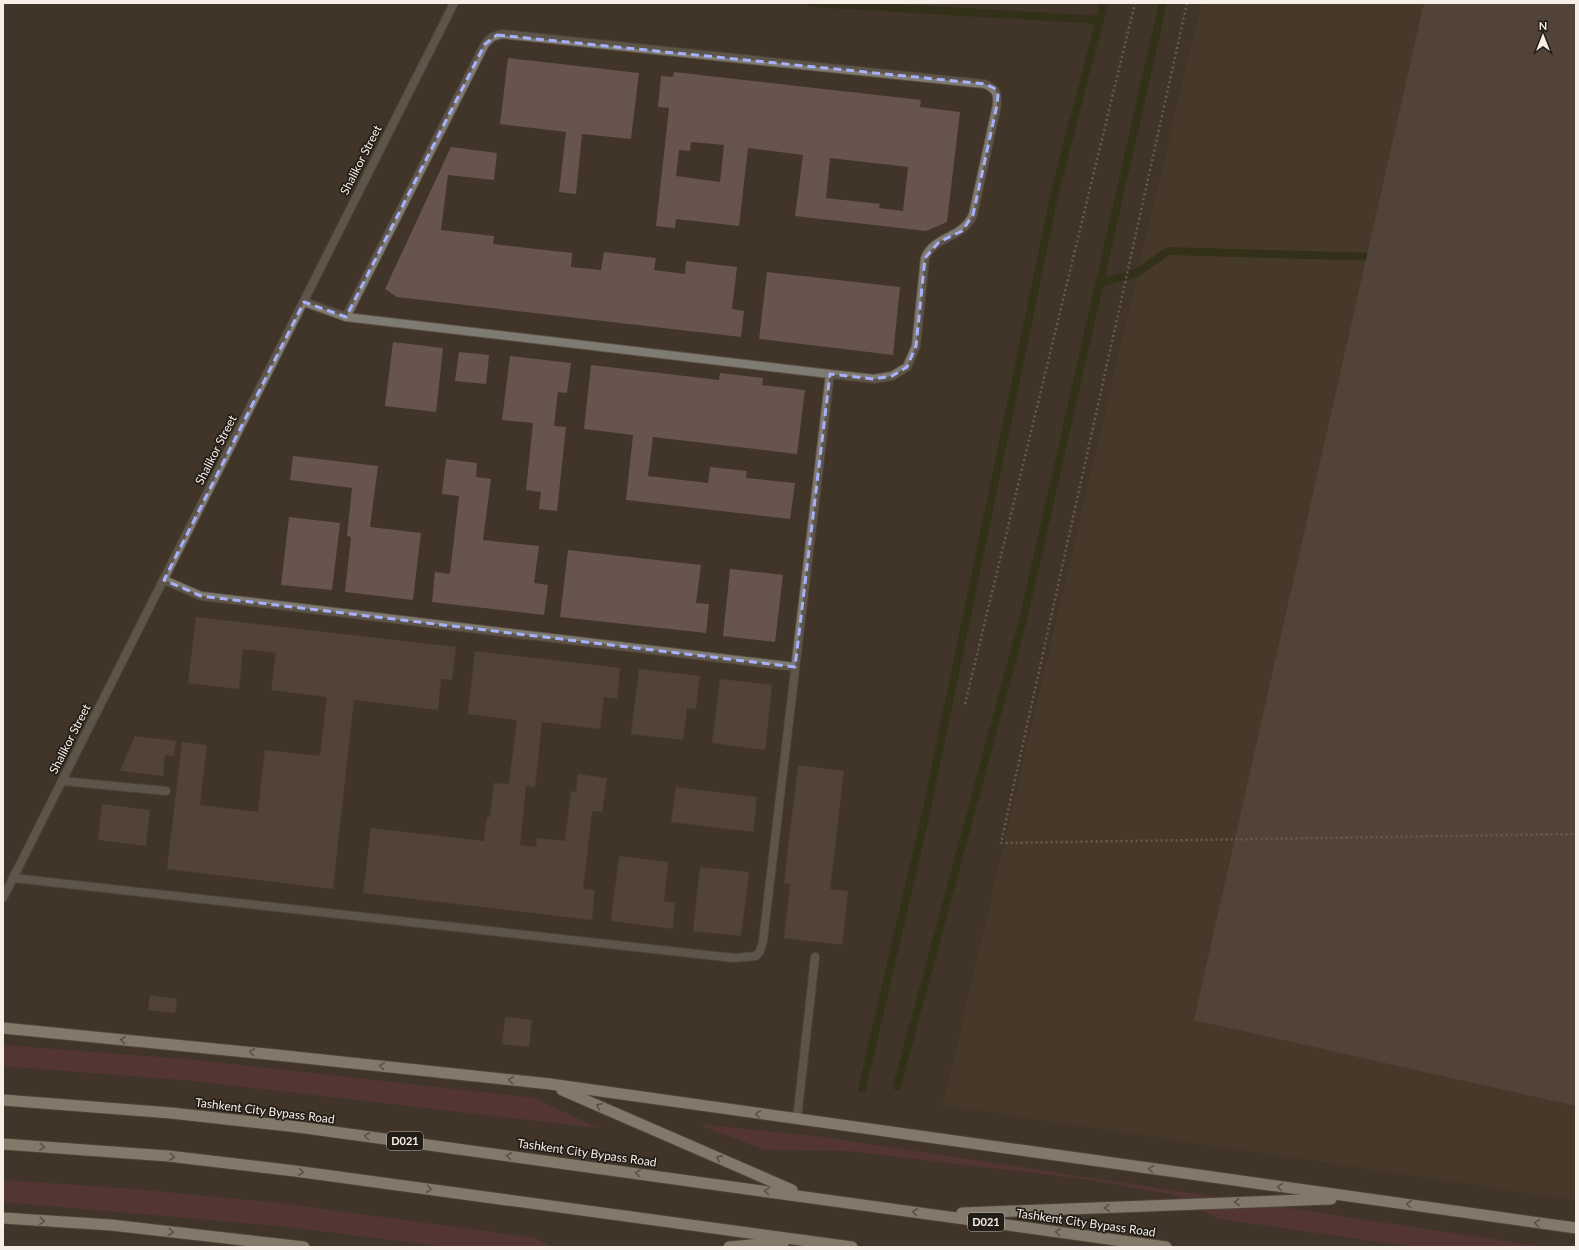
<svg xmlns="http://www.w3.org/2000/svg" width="1579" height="1250" font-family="Lato,sans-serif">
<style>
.built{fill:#4f3e2e}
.green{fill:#693944}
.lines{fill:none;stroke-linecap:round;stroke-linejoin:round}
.stream{stroke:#222a08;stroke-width:8}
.building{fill:#67544f;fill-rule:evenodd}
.service-casing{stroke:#5e5247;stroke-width:10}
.minor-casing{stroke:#5e5247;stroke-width:10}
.tertiary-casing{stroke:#5e5247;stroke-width:10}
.trunk-casing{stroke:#5e5247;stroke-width:13}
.path{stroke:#968b81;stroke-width:2.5;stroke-dasharray:2 3;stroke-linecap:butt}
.service{stroke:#7e7b73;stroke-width:8}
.minor{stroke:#7e7b73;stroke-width:8}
.tertiary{stroke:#7e7b73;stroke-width:8}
.trunk{stroke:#d2ccbb;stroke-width:11}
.oneway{stroke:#7a746a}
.marked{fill:none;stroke:#a8b0fc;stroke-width:3;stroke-dasharray:8 5;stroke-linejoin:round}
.labels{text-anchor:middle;stroke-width:3.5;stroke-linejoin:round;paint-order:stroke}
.shield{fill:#231d18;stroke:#b7afa9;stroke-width:1}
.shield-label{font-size:11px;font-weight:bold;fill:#f7eee7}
.street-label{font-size:12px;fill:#f7eee7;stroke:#231d18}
</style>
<rect width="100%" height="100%" fill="#413428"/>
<path class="built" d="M1201,3h375v1197l-633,-95z"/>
<g class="green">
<path d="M3,1045l194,15 337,38 64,30 -404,-47 -191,-15z"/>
<path d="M697,1124l126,13 721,110h-129l-196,-28 -45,-24 -89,-16 -236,-28 -83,-1z"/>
<path d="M3,1180l131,9 146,14 256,35 16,9h-106l-167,-21 -276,-24z"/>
</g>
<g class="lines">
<g class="stream">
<path d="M812,3l288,17"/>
<path d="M1100,283l37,-10 31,-22 209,6"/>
<path d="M897,1086l127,-470 139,-613"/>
<path d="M862,1089l64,-276 129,-621 49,-189"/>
</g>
</g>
<g class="building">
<path d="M1424,3h152v1103l-382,-86z"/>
<path d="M508,58l131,15 -8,66 -49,-5 -6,60 -17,-2 7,-60 -66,-8z"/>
<path d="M674,72l247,28 -1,7 40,5 -13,110 -21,9 -131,-15 8,-61 -55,-7 -9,78 -63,-7 -1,9 -19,-2 13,-118 -11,-1 3,-31 12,1zM691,142l33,3 -4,37 -44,-6 3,-26 11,1zM830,158l78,9 -5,44 -24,-3 1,-4 -54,-6z"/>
<path d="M451,147l46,6 -3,27 -46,-5 -7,55 53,6 -1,8 79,9 -1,14 30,3 3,-18 52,6 -2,12 31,4 1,-13 51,6 -5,42 12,2 -3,26 -344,-40 -12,-8z"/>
<path d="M767,272l133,15 -7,68 -134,-16z"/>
<path d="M393,342l50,6 -7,64 -51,-6z"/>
<path d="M459,352l30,3 -3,29 -31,-3z"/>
<path d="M510,356l61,7 -4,30 -9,-1 -4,34 12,1 -9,84 -18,-2 2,-17 -15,-2 7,-67 -31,-3z"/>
<path d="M591,365l128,15 1,-7 43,5 -1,7 43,5 -8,64 -144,-17 -5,39 60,7 2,-16 37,4 -1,7 49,5 -5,36 -164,-19 7,-65 -49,-6z"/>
<path d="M293,456l85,10 -8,61 51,6 -8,67 -68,-8 6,-55 -4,-1 5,-48 -62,-8z"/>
<path d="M446,459l31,4 -1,14 15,2 -8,61 56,6 -5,37 14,2 -4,30 -112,-13 3,-30 15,2 9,-78 -17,-2z"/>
<path d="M289,517l51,6 -8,67 -51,-5z"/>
<path d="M568,550l133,15 -5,38 13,1 -3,29 -146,-16z"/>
<path d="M730,569l53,6 -8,67 -52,-6z"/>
<path d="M196,617l260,30 -4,33 -11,-1 -3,31 -84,-10 -21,189 -166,-20 15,-127 25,3 -7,60 58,7 7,-62 55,6 7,-59 -56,-7 5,-37 -33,-4 -4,40 -51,-6z"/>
<path d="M475,651l145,17 -3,31 -13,-2 -4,32 -58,-7 -7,65 -9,-1 -6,59 16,2 1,-9 28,3 6,-50 5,1 2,-18 29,4 -5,34 -10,-1 -9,78 12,1 -3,30 -229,-27 8,-65 113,13 3,-24h3l4,-34 15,1 8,-64 -49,-6z"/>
<path d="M639,669l61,7 -4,33 -9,-1 -4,32 -52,-6z"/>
<path d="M720,679l52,6 -7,65 -53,-7z"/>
<path d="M135,736l41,5 -2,15 -9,-1 -2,21 -43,-5z"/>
<path d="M798,765l46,6 -14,118 18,2 -6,54 -58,-7 6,-54 -6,-1z"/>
<path d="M676,787l81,10 -4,35 -82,-10z"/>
<path d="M102,804l48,6 -4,36 -48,-6z"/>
<path d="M619,856l49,6 -4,39 11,2 -2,26 -62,-8z"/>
<path d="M700,867l49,5 -8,64 -48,-5z"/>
<path d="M150,995l27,4 -2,14 -27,-3z"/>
<path d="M505,1017l27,3 -3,27 -27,-3z"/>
</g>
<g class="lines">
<defs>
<g id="service">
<path d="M62,781l104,10"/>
<path d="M797,1119l18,-162"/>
</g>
<g id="minor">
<path d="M346,317l139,-273 7,-7 10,-3 483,50c11,5 13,9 12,21l-24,110c-12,25 -37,19 -48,43l-9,88 -9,21 -15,9 -18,3 -44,-5"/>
<path d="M164,580l37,16 594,71"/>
<path d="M13,878l721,80 22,-2 4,-5 3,-10 67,-567 -484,-57 -42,-15"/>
</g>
<path id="tertiary" d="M3,898l451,-895"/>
<g id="trunk">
<path d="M3,1028l264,26 283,30 1026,144"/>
<path d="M562,1090l230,100"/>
<path d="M3,1100l168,13 127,14 868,120"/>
<path d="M3,1144l165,12 127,15 557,76"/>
<path d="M962,1213l369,-14"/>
<path d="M3,1218l108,7 193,22"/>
<path d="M729,1247l55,-5"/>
</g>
</defs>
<use href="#service" class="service-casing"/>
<use href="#minor" class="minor-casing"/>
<use href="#tertiary" class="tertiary-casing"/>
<use href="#trunk" class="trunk-casing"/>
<g class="path">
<path d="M1187,3l-186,840 575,-9"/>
<path d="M965,704l170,-701"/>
</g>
<use href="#service" class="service"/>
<use href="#minor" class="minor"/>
<use href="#tertiary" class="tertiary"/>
<use href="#trunk" class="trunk"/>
</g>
<defs><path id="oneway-chevron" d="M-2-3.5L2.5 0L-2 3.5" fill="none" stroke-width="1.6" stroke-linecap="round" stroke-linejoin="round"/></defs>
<g class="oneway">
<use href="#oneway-chevron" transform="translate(123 1040) rotate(-174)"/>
<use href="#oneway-chevron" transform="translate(252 1052) rotate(-174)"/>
<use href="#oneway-chevron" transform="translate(382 1066) rotate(-174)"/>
<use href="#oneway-chevron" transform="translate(511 1080) rotate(-174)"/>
<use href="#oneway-chevron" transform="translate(599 1106) rotate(-156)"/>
<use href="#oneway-chevron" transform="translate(758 1114) rotate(-172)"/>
<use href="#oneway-chevron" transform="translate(367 1136) rotate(-172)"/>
<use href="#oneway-chevron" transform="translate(42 1147) rotate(4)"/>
<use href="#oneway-chevron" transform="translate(509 1156) rotate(-172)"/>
<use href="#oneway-chevron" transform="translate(172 1157) rotate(6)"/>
<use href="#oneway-chevron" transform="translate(719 1158) rotate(-156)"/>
<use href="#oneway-chevron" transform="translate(1151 1169) rotate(-172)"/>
<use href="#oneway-chevron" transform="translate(301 1172) rotate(8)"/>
<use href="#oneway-chevron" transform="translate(638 1173) rotate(-172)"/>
<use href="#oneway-chevron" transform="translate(1280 1187) rotate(-172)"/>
<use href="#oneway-chevron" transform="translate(429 1189) rotate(8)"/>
<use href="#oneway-chevron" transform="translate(767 1191) rotate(-172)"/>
<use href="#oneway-chevron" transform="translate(1237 1202) rotate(178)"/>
<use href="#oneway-chevron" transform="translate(1409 1204) rotate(-172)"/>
<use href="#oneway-chevron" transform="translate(1107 1208) rotate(178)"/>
<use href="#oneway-chevron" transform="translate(915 1212) rotate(-172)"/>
<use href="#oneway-chevron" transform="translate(42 1221) rotate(4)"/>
<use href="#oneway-chevron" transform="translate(1537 1223) rotate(-172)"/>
<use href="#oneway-chevron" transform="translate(171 1232) rotate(6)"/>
<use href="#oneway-chevron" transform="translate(1058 1232) rotate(-172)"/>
</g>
<path d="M0 0H1579V1250H0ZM497,35l488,49 9,4 4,7 -1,10 -24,110 -11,16 -23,11 -14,16 -9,88 -9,21 -15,9 -18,3 -44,-5 -35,293 -594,-71 -37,-16 140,-278 42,15 139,-273z" fill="#413428" fill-opacity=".55" fill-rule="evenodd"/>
<path class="marked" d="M497,35l488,49 9,4 4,7 -1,10 -24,110 -11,16 -23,11 -14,16 -9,88 -9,21 -15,9 -18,3 -44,-5 -35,293 -594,-71 -37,-16 140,-278 42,15 139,-273z"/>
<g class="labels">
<g class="shield">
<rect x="387" y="1132" width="36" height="18" rx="3"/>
<rect x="968" y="1213" width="36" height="18" rx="3"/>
</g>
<g class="shield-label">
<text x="405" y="1145">D021</text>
<text x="986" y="1226">D021</text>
</g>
<g class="street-label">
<text transform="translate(361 160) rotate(-63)" y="4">Shаlikor Street</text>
<text transform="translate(216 450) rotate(-63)" y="4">Shаlikor Street</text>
<text transform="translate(70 739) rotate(-63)" y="4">Shаlikor Street</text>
<text transform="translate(265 1111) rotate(7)" y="4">Tashkent City Bypass Road</text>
<text transform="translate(587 1153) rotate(8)" y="4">Tashkent City Bypass Road</text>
<text transform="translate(1086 1223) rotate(8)" y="4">Tashkent City Bypass Road</text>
</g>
</g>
<rect width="1579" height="1250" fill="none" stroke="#f7eee7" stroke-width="8"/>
<g transform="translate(1543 36)" stroke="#231d18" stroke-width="3" paint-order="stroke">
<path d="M0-3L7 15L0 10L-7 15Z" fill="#f7eee7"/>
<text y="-6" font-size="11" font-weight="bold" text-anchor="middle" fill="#f7eee7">N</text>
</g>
</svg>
